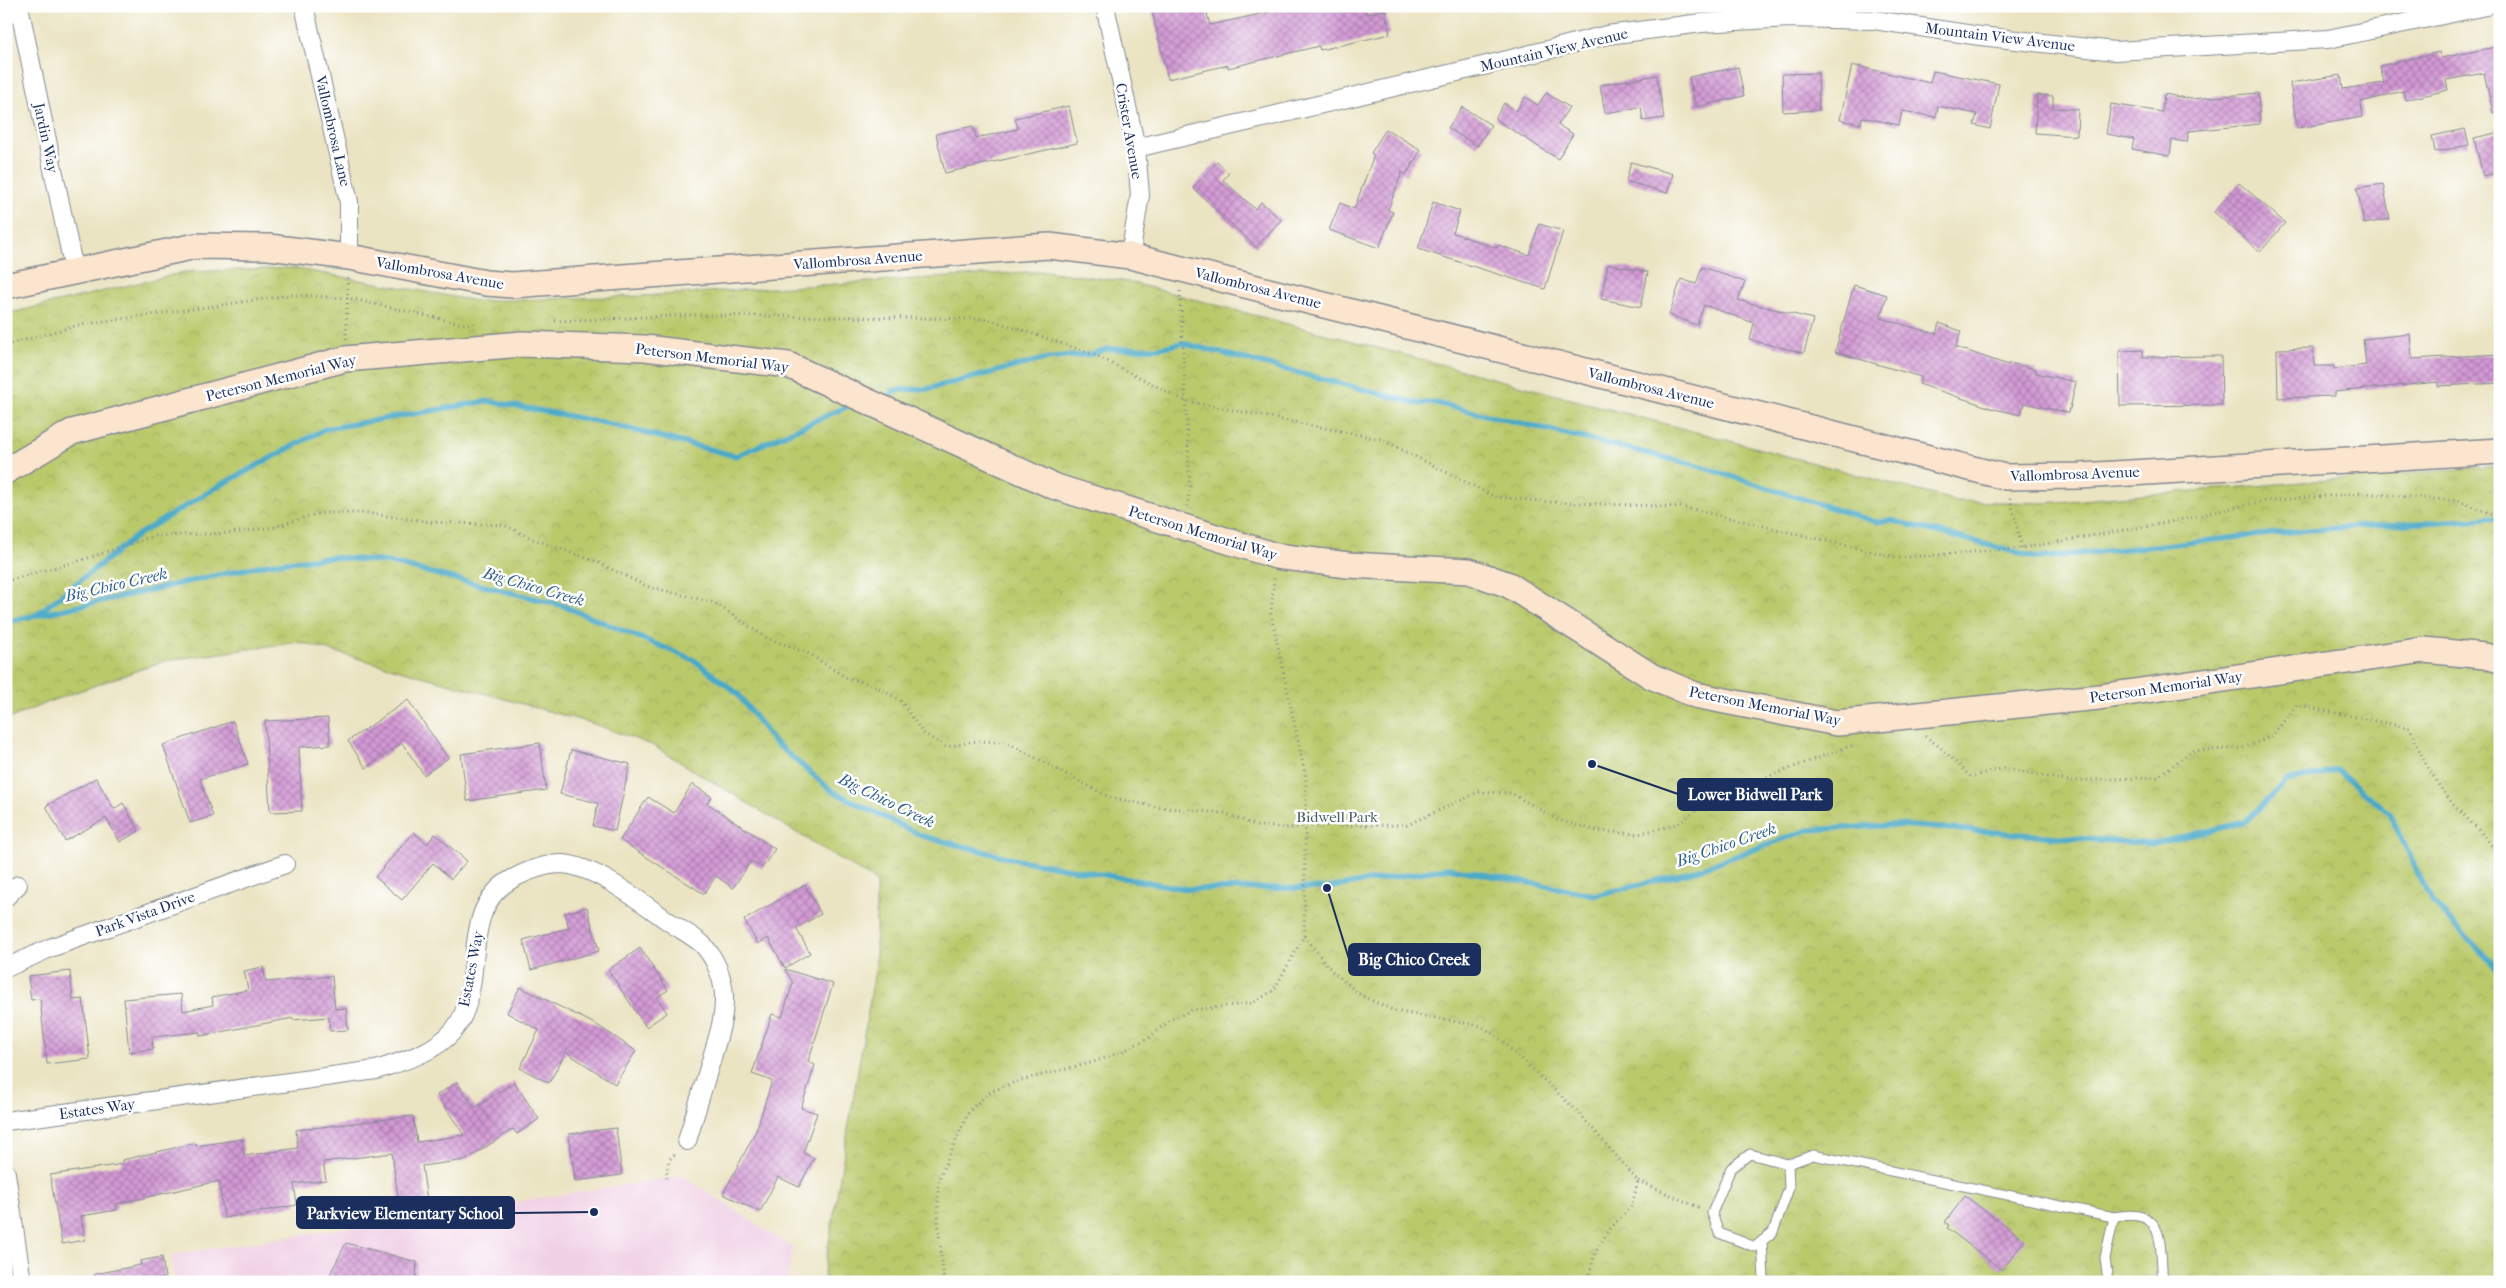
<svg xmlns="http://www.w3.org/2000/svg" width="2506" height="1288" font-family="'IM FELL French Canon',serif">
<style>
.built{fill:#f0d0e5}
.park{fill:url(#park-crowns);stroke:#6a7c64}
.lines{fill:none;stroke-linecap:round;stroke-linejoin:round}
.stream{stroke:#48a9c7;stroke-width:5.5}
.building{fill:url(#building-cross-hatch)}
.lane-casing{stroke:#838a90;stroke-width:11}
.street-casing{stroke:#838a90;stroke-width:20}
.secondary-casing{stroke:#838a90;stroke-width:28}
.path{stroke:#838a90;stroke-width:3;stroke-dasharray:1 4;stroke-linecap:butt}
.lane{stroke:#fff;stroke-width:9}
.street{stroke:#fff;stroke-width:18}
.secondary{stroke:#fbe5cf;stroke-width:25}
.labels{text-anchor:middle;stroke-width:5;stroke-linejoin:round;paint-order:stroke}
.street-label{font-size:15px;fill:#1b2f5e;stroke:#fff}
.park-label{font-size:15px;fill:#4b5d62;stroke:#fff}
.water-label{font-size:16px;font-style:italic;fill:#2d6088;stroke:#fff}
.leader{fill:none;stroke:#1b2f5e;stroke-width:2}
.callout-dot{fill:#1b2f5e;stroke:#fff;stroke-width:2}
.callout{fill:#1b2f5e;stroke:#1b2f5e;stroke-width:2}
.callout-label{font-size:16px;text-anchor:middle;font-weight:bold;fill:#fff}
</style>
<defs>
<pattern id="park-crowns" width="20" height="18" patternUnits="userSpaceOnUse" patternTransform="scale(1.25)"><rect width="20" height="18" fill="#bac96b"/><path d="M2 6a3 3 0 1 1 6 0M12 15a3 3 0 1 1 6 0" fill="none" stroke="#9fad5f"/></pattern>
<pattern id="building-cross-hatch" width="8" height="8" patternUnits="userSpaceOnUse" patternTransform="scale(1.25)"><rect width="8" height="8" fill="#d399d4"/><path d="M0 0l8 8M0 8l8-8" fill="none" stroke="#aa7daf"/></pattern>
</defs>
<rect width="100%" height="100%" fill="#fff"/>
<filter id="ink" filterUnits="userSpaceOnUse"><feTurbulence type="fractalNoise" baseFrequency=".02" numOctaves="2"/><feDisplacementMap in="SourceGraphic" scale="10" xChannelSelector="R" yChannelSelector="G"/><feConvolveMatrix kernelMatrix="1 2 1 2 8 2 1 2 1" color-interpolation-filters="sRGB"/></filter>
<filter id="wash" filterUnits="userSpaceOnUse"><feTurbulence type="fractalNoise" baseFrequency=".0096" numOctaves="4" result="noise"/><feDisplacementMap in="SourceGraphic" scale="20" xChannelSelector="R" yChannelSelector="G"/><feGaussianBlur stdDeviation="1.12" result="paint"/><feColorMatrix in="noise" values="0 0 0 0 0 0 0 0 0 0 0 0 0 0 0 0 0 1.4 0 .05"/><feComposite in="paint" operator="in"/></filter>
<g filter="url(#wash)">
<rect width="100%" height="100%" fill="#ebe4c3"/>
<path class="built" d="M683,1176l110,72 -6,34h-613l-2,-27z"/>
<path class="park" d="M292,268l185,33 166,-5 402,-25 84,11 828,219 88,2 455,-37v816h-1674l-2,-10 52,-308v-83l-224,-136 -61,-22 -292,-81 -135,19 -113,40 -45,19v-406l179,-42z"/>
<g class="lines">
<g class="stream">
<path d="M884,400l4,-1 6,-9 33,-1 118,-30 48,-5 13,-5 53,-1 23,-5 238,61 12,-2 260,62 184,58 14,-2 149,38 269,-28 192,-12"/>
<path d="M35,616l104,-82 80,-48 106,-57 163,-28 113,21 135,34 119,-53"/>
<path d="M6,622l262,-58 64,-7 55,5 174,43 133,55 43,33 36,48 59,50 90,45 96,24 169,29 140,-1 122,-20 147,27 95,-23 117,-42 90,-5 255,19 92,-22 42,-41 50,-11 52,43 43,89 68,69"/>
</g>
</g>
<g id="blocks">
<g class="building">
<path d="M1151,6h54l5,19 87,-19h68l1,8 19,-4 5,24 -70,16 -1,-4 -91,22v-3l-60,14z"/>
<path d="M2500,46v66l-7,1 -9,-40 -38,7 2,10 -43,10 -2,-9 -42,11 2,15 -66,11 -7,-45 51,-8 2,14 41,-6 -4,-17 59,-14 2,6z"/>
<path d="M1852,65l78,18 3,-12 66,13 -9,45 -16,-4 3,-11 -39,-8 -2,11 -34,-6 -3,14 -37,-8 -1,7 -21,-4z"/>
<path d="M1738,67l6,29 -48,11 -7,-30z"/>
<path d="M1818,73l1,37 -36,2 -1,-38z"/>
<path d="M1657,75l7,43 -21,3 -2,-14 -36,6 -5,-28z"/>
<path d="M1546,93l23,14 -11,18 15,9 -15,25 -63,-40 9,-16 12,8 9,-14 13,8z"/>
<path d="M2258,93l2,31 -71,7 -2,11 -15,-2 -2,16 -38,-7 2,-10 -28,-5 5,-30 51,8 2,-18 27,5z"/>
<path d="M2037,95l16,1v12l25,1 -1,27 -42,-3z"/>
<path d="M1069,106l8,37 -132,30 -9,-39 37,-8 3,12 42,-9 -3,-11z"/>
<path d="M1462,107l29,18 -14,21 -29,-18z"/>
<path d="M1386,129l35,21 -15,25 -4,-3 -14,38 5,2 -14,36 -50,-18 11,-27 14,6 20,-54 -3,-2z"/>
<path d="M2465,129l4,16 -34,7 -3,-16z"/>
<path d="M2500,132v40l-17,4 -9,-38z"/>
<path d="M1217,162l12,11 -6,7 32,29 6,-7 20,18 -25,27 -63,-59z"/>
<path d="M1631,162l42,12 -6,19 -41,-12z"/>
<path d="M2239,183l46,40 -25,29 -46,-40z"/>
<path d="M2383,184l7,35 -26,5 -7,-36z"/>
<path d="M1433,202l27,9 -7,22 44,15 1,-3 31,10 10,-31 24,7 -18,58 -127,-40z"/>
<path d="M1608,264l40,8 -7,35 -40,-8z"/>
<path d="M1702,267l43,15 -7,18 75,19 -9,34 -54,-13 4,-17 -50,-18 -7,20 -28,-10 12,-36 15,5z"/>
<path d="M1854,285l33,10 -7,23 56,16 3,-11 22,8 -5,16 52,18 1,-2 27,6v4l40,9 -7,31 -45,-10 -3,12 -27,-6 -75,-25 2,-7 -86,-25z"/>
<path d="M2410,334l2,25 88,-5v29l-62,3v-4l-103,10v4l-57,2 -1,-49 36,-1 1,18h20v3l32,-4 -3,-26z"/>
<path d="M2143,350v7l78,-1 1,49 -102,1 -1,-55z"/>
<path d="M408,700l40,58 -24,17 -22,-32 -36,25 -18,-27z"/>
<path d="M328,718l2,27 -31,2 3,64 -32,1 -5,-91z"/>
<path d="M233,721l15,43 -48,15 13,37 -23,7 -27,-78z"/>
<path d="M540,743l6,47 -79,11 -6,-47z"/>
<path d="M571,750l59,14 -15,67 -22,-5 5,-23 -38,-9z"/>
<path d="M96,778l18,31 9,-6 16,28 -19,11 -14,-24 -41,23 -19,-35z"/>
<path d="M692,784l20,13 -5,6 68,46 -13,19 -11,-7 -18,27 -17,-12 -12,18 -84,-54 28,-43 26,16z"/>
<path d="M414,832l13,12 8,-10 32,27 -16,18 -18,-16 -31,37 -27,-23z"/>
<path d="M805,885l16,29 -25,14 14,25 -25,15 -17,-30 -10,6 -14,-24z"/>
<path d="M587,907l12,44 -68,19 -8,-30 46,-12 -4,-15z"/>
<path d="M640,948l28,42 -11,7 10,16 -21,14 -38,-57z"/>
<path d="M263,967l3,15 66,-6 3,33 11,-1 2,22 -18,1 -1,-14 -36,3v-2l-93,18v-4l-48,5 1,12 -24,3 -5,-53 57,-5 2,17 30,-6 -1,-8 36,-7 -4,-19z"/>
<path d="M785,969l48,15 -25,78 7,3 -14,43 16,5 -14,40 11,5 -15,29 -21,-10 -18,35 -37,-18 33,-63 16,-50 -20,-7 20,-60 10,3 11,-34z"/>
<path d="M70,971l3,29 10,-1 7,60 -43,5 -7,-65 -9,1 -3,-24z"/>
<path d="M520,987l77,38 39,26 -21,33 -49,-32 -17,31 -29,-15 19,-38 -32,-17z"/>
<path d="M457,1082l18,26 39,-26 25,37 -22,15 -4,-5 -47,31 -44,6 6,41 -28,4 -8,-58 -69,9 3,18 -32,4 3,21 -73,13 -5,-37 -103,23 1,6 -36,6 4,24 -23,4 -12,-69 73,-11 -1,-4 74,-17v3l46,-7 2,17 54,-8 -2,-18 117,-14 4,26 47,-7 -27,-40z"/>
<path d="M616,1128l6,47 -47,6 -6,-47z"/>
<path d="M1965,1196l60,44 -23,30 -55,-42 2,-3 -4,-3z"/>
<path d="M346,1243l71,19 -1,20h-86l1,-10z"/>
<path d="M162,1257l3,21 -23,4h-46l-1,-8 46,-9 -1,-4z"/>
</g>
</g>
</g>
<g filter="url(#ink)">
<use href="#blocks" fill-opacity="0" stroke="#838a90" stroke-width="1"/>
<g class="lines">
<defs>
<g id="lane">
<path d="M1750,1154l38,10 1,24 -16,44 -18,15 -36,-14 -7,-20 19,-45z"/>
<path d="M1788,1164l25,-9 301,62"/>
<path d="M1762,1241l2,38"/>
<path d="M2108,1282l-3,-24 9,-41c53,-10 45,25 49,65"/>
</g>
<g id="street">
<path d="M19,6l55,264"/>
<path d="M304,6l45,196v55"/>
<path d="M1105,6l31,142 4,47 -10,61"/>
<path d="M1136,148l351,-83 120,-30 95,-12 87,-5 85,2 106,16 135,15 213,-12 158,-33"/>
<path d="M6,897l12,-12"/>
<path d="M6,968l44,-20 235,-84"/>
<path d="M6,1121l370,-51c27,-9 58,-17 77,-39 37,-44 2,-120 59,-152 15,-8 33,-15 50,-15 35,2 81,40 109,59 10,7 22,13 31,21 13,13 21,34 22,51 1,23 -7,45 -13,66 -8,27 -16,53 -24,80"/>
<path d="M6,1173l16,109"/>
</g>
<g id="secondary">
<path d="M6,286l190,-40 73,1 80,10 137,26 26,2 537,-39 81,10 875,221 75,-1 420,-25"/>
<path d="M6,471l66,-39 273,-73 177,-15 123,4 143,17 265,121 223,70 72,9 121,6 40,14 142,91 44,19 142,28 262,-26 325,-47 61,6 15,4"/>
</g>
</defs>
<use href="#lane" class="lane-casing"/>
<use href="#street" class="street-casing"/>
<use href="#secondary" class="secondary-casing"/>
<g class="path">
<path d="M1180,291l10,198 -3,18"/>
<path d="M555,321l140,-6 294,4 104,35 93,47 195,38 114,58 57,5 131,5 216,51 123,-10 143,-25 99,-22 99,-8 96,8 41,16"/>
<path d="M346,339l2,-61"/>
<path d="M6,345l73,-20 212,-30 57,3 115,26h13"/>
<path d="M2010,498l12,50"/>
<path d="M6,581l76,-21 72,-24 76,-3 45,-6 44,-14h47l65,9 73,3 29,14 64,23 49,24 69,17 50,34 45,17 35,23 28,8 27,15 23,33 23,14 30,-6 30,1 103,55 47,10 68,6 33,13 34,2 14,-2 102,-1 72,-33 32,1 47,27 40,11 40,3 40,-10 38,-28 137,-51"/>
<path d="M1925,736l15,11 31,30 32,-9 66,13 88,-4 35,-26 50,-3 29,-11 26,-32 113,23c10,27 24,53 43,76 16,18 37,33 47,56"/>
<path d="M1304,936l28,35 30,25 33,15 86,15 17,11 81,76 59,68 -6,24 -23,25 -14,23 -7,29"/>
<path d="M666,1178l3,-18 6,-6"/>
<path d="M1638,1181l62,27"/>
<path d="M944,1282l-6,-61v-40l31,-70 21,-19 28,-11 76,-19 27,-10 28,-14 19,-17 24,-11 61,-7 21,-13 30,-54 2,-158 -35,-164 3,-37"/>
</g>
<use href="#lane" class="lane"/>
<use href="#street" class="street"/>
<use href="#secondary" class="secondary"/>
</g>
</g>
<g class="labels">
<g class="street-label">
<text transform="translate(2000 37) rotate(7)" y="5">Mountain View Avenue</text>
<text transform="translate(1554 50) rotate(-13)" y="5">Mountain View Avenue</text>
<text transform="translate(333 131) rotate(77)" y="5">Vallombrosa Lane</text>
<text transform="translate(1129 131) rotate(80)" y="5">Crister Avenue</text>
<text transform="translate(46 138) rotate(78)" y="5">Jardin Way</text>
<text transform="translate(858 260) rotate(-4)" y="5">Vallombrosa Avenue</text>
<text transform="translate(440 273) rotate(10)" y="5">Vallombrosa Avenue</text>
<text transform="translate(1258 288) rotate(14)" y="5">Vallombrosa Avenue</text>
<text transform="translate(712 358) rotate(7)" y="5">Peterson Memorial Way</text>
<text transform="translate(281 378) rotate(-14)" y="5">Peterson Memorial Way</text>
<text transform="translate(1651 388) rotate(14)" y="5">Vallombrosa Avenue</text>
<text transform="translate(2075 474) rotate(-2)" y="5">Vallombrosa Avenue</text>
<text transform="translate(1203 533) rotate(17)" y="5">Peterson Memorial Way</text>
<text transform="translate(2166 687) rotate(-8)" y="5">Peterson Memorial Way</text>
<text transform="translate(1765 706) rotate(11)" y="5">Peterson Memorial Way</text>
<text transform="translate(145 914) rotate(-20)" y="5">Park Vista Drive</text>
<text transform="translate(471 969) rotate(-79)" y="5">Estates Way</text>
<text transform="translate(97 1109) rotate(-8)" y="5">Estates Way</text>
</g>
<g class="park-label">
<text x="1337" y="822">Bidwell Park</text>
</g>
<g class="water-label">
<text transform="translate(116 584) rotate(-13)" y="6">Big Chico Creek</text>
<text transform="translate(534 586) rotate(16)" y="6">Big Chico Creek</text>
<text transform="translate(887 800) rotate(26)" y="6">Big Chico Creek</text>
<text transform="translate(1726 844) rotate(-19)" y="6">Big Chico Creek</text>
</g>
</g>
<path class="leader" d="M1592 764L1678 794M1327 888L1349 959M594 1212L514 1213"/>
<g class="callout-dot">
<circle cx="1592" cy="764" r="5"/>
<circle cx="1327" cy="888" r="5"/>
<circle cx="594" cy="1212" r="5"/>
</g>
<g class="callout">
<rect x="1678" y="779" width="154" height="31" rx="5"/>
<rect x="1349" y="944" width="131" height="31" rx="5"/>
<rect x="297" y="1197" width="217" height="31" rx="5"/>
</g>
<g class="callout-label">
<text x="1755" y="800">Lower Bidwell Park</text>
<text x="1414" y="965">Big Chico Creek</text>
<text x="405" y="1219">Parkview Elementary School</text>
</g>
<rect width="2506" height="1288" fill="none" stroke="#fff" stroke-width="25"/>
</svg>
